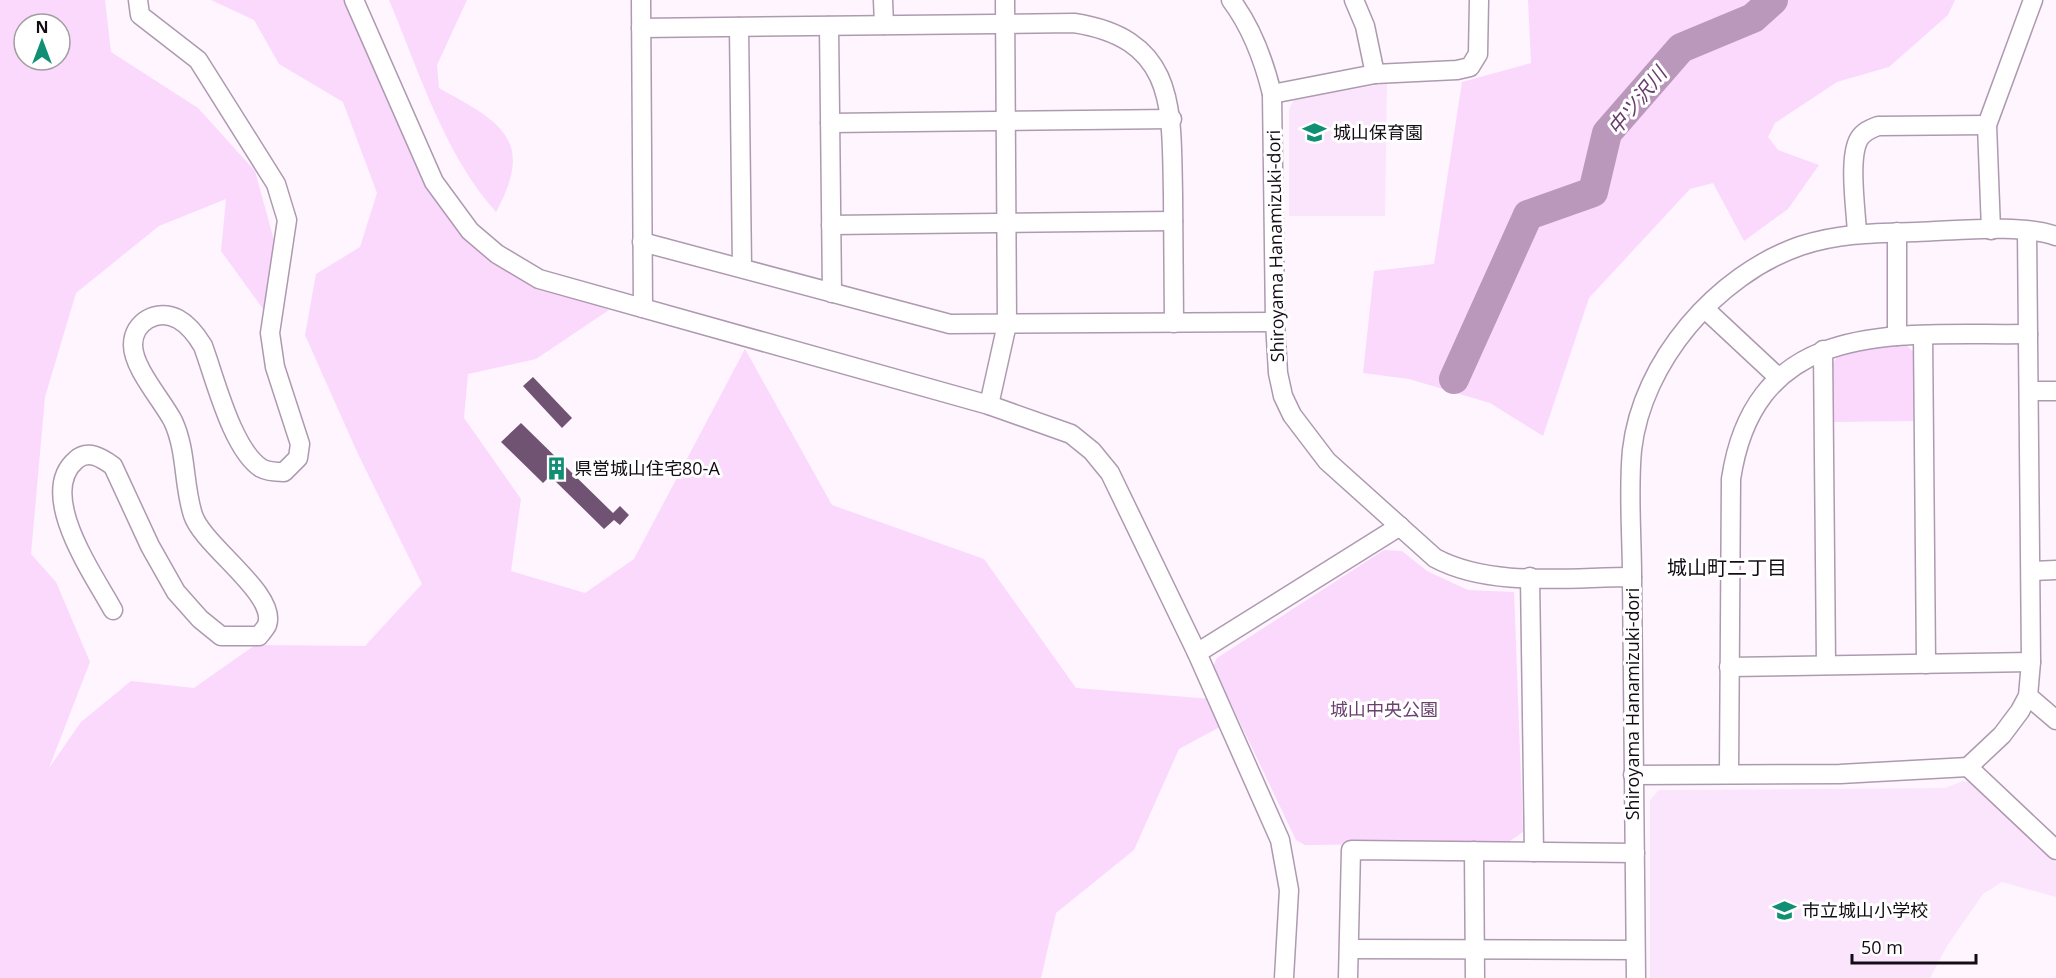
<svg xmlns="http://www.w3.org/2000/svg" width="2056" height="978" font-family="'Open Sans','Noto Sans JP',sans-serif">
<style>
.built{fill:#fbe5fd}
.green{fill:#fad9fd;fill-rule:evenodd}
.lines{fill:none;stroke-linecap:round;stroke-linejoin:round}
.river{stroke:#b998bc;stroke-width:30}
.building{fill:#705273}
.minor-casing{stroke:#ae9ab0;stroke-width:21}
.minor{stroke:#fff;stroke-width:18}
.labels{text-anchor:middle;stroke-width:6;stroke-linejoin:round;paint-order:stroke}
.poi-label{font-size:18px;fill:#130c14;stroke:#fff;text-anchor:start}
.street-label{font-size:18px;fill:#130c14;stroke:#fff}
.park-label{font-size:18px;fill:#6b3f70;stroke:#fff}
.water-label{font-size:20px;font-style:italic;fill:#673c6c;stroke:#fff}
.neighbourhood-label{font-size:20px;fill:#130c14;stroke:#fff}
</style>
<rect width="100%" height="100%" fill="#fef5ff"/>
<g class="built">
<path d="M1387,83l-2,133h-96v-107l5,-9z"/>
<path d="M1963,781l9,2 84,80v34l-54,-15 -19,12 -36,52 -17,32h-280v-178l9,-10 286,-2z"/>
</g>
<g class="green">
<path d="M0,0h105l6,52 87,56 57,63 25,91 -14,51 -45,-62 5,-52 -67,27 -83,67 -31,104 -14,157 25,28 34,80 -41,106 32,-46 50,-41 63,7 61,-43 110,1 57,-62 -64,-130 -53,-119 11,-61 44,-27 17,-54 -34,-91 -64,-38 -25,-44 -43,-20h144l101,228 66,51 87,31 -73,49 -68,15 -4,44 57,81 -10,72 74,22 49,-34 111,-210 87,156 152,54 92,129 148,12 5,22 -50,27 -45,101 -78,63 -15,65h-1041zM24,24h36v36h-36z"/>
<path d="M389,0h78l-30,65 2,23c61,34 97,51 57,124 -52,-58 -77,-141 -107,-212z"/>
<path d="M1528,0h427l-7,15 -59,52 -52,15 -62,41 -7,14 10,13 41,15 -31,44 -44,32 -31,-58 -23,6 -101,109 -46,138 -53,-33 -81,-24 -46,-6 11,-102 60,-7 28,-182 69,-19z"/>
<path d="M1886,346h21l8,7 -1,68 -83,1v-56l8,-12z"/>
<path d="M1384,550l18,1 25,20 41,19 46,2 9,240 -16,11 -202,2 -9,-5 -83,-174 4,-8z"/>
</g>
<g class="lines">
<path class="river" d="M1454,379l74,-164 65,-23 14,-59 74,-85 72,-30 20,-18"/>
</g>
<g class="building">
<path d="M533,377l39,41 -10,10 -39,-42z"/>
<path d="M521,423l92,90 7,-7 9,9 -9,10 -6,-5 -10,9 -54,-53 -7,7 -42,-41z"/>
</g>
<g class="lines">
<defs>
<g id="minor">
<path d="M354,0l80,182 36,49 27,23 42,25 450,126 82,29 21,17 18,22 87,180 83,187 9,50 -5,88"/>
<path d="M641,0l2,308"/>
<path d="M883,0l1,25"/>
<path d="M1231,0c21,28 33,61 41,94l3,228 3,51 5,23 9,19 35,46 108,97c56,30 135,19 197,19l4,401"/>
<path d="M1354,0l11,26 10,48"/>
<path d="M829,26l3,267"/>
<path d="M739,27l3,241"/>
<path d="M641,28l433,-5c104,16 97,87 99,171 0,43 1,86 1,129"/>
<path d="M1272,94l103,-20 82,-4 13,-3 8,-13 1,-54"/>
<path d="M830,123l342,-4"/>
<path d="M831,225l342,-4"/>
<path d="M1991,230l-4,-105 46,-125"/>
<path d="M1857,233c-1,-23 -9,-75 2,-94 4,-7 11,-10 19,-13l109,-1"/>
<path d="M642,242l308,82 325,-2"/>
<path d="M1705,309l74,69"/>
<path d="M1923,335l3,329"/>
<path d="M1897,336v-104"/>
<path d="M1823,350l3,314"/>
<path d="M2029,391h27"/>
<path d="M989,405l18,-81 -2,-324"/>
<path d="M2031,571l25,-1"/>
<path d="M1530,577l4,275"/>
<path d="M1632,577c0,-42 -4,-85 0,-127 10,-89 85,-175 168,-204 39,-13 76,-13 116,-14 39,-1 104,-9 140,4"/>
<path d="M113,610c-19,-35 -77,-116 -37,-150 12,-11 26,-2 37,6l37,80 26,46 24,27 21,17h38c2,-3 6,-7 8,-11 11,-31 -64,-79 -74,-110 -10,-31 -6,-64 -20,-94 -11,-21 -40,-53 -40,-76 0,-23 24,-37 45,-26 11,6 19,17 25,27 12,32 29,103 58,122 7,4 16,4 23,4l14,-14 2,-14 -25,-77 -5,-34 17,-113 -11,-36 -78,-124 -58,-45 -2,-15"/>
<path d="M1197,653l203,-127"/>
<path d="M1729,667l302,-5"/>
<path d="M2028,696l28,24"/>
<path d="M1968,767l88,83"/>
<path d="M1729,773l2,-294c25,-165 170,-143 297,-145"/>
<path d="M1633,775l207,-1 128,-7 34,-32 18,-24 8,-15 3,-34 -4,-431"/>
<path d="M1474,851l1,127"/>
<path d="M1350,949l285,1"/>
<path d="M1348,978l3,-128 284,3"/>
</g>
</defs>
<use href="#minor" class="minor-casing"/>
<use href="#minor" class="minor"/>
</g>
<defs>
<symbol id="school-bare" viewBox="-9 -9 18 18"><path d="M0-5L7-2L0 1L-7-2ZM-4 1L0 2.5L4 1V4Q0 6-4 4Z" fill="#118f75" stroke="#fff" stroke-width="2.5" paint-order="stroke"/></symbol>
<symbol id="building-bare" viewBox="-9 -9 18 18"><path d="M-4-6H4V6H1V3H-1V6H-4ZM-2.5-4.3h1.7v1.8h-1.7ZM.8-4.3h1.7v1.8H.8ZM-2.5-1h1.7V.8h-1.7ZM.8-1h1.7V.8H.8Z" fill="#118f75" stroke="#fff" stroke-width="2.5" paint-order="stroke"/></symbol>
</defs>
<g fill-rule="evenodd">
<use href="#school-bare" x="1298" y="116" width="33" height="33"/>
<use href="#building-bare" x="540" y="452" width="33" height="33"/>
<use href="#school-bare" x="1768" y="894" width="33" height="33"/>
</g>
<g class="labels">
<g class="poi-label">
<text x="1333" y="139">城山保育園</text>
<text x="574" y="475">県営城山住宅80-A</text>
<text x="1802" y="917">市立城山小学校</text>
</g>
<g class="street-label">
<text transform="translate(1276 246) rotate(-91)" y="6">Shiroyama Hanamizuki-dori</text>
<text transform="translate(1633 704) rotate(-90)" y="6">Shiroyama Hanamizuki-dori</text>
</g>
<g class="park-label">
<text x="1384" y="716">城山中央公園</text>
</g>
<g class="water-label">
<text transform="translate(1637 101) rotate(-51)" y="7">中ツ沢川</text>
</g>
<g class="neighbourhood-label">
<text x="1727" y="575">城山町二丁目</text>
</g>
</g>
<g transform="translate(42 42)"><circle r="28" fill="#ffffff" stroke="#a19ea1" stroke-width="1.5"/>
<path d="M0-4.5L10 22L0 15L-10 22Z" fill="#118f75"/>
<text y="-9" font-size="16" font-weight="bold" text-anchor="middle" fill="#130c14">N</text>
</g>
<path d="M1852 954v9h124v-9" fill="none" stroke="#130c14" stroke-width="3"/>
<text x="1861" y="954" font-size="18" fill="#130c14" stroke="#ffffff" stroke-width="4.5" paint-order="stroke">50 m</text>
</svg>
